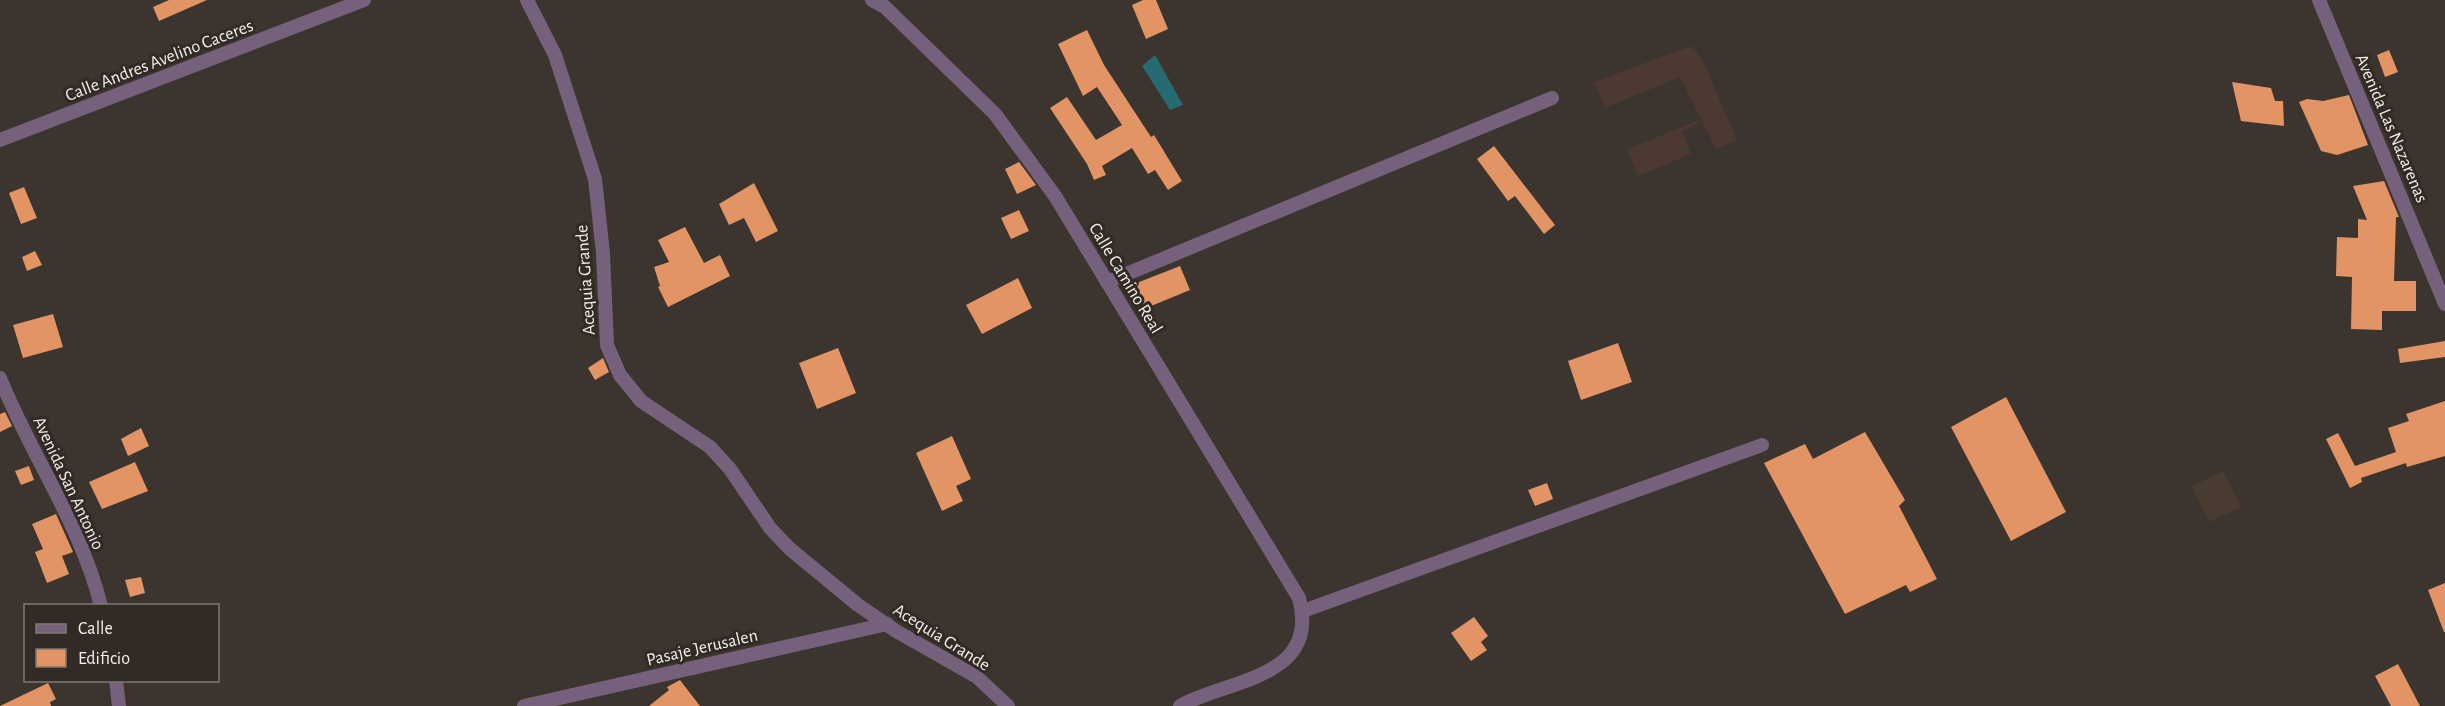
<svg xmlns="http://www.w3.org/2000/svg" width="2445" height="706" font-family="'Alegreya Sans',sans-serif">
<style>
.commercial{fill:#4c3931}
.built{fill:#493b31}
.water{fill:#266a72}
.building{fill:#e29465}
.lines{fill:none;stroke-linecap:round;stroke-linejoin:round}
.minor{stroke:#76617d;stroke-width:14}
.labels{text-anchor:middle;stroke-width:6;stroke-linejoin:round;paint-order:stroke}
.street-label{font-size:18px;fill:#f4efeb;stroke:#322a24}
</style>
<rect width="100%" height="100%" fill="#3c342e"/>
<g class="commercial">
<path d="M1691,46l11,13 35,81 -21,9 -36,-72 -75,31 -11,-26z"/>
<path d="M1699,120l1,3 -18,8 9,23 -53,22 -11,-27z"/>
</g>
<path class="built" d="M2223,471l18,36 -32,15 -17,-36z"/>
<path class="water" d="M1155,55l28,50 -13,5 -28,-44z"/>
<g class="building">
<path d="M169,0h38l-48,21 -6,-14z"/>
<path d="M1143,0h13l12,29 -22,10 -14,-34z"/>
<path d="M1087,30l17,35 47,72 3,-2 28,46 -14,9 -13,-20 -7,4 -16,-26 -30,18 4,9 -12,5 -7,-16 -37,-56 17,-11 29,43 26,-15 -25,-38 -14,9 -25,-52z"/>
<path d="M2389,50l9,22 -13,5 -8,-22z"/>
<path d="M2232,82l39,6 4,13h8l1,25 -43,-5z"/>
<path d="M2349,95l19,50 -31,10 -16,-4 -22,-49 8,-3 16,2z"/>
<path d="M1494,146l61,79 -11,9 -29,-38 -7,5 -31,-42z"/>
<path d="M1019,162l17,23 -19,9 -12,-25z"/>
<path d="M2384,181l15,36h-3l-2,64h22v30h-34v19l-31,-1 1,-52 -16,-1 1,-39 21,1v-19l9,1 -14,-34z"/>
<path d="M754,183l24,48 -22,11 -12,-24 -15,7 -10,-21z"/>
<path d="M24,187l13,31 -16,6 -12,-31z"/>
<path d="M1019,210l10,21 -18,8 -10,-21z"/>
<path d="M685,227l19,36 16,-8 10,21 -62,31 -10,-20 2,-1 -6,-19 15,-5 -11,-22z"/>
<path d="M35,251l7,14 -15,6 -5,-14z"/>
<path d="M1180,266l10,24 -51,21 -10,-25z"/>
<path d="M1018,278l14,30 -50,26 -16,-29z"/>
<path d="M53,314l10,33 -40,11 -10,-33z"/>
<path d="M2445,341v16l-45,6 -2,-14z"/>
<path d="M1618,343l14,39 -51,18 -13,-39z"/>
<path d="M838,348l18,45 -39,16 -18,-46z"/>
<path d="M603,358l6,14 -14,8 -7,-12z"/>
<path d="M2006,397l60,115 -55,29 -60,-114z"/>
<path d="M2445,401v55l-38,11 -1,-4 -45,15 1,4 -12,6 -24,-49 12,-6 17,33 41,-14 -8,-24 21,-7 -3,-7z"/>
<path d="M5,412l7,14 -12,6v-18z"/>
<path d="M141,428l8,18 -21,10 -7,-17z"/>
<path d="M1865,432l40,68 -6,6 38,73 -27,13 -4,-7 -61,29 -81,-151 41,-19 8,15z"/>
<path d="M952,436l19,43 -15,7 7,15 -21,10 -26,-58z"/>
<path d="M135,462l13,29 -46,18 -13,-27z"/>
<path d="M29,466l5,14 -13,5 -6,-14z"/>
<path d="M1547,483l6,16 -18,7 -7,-16z"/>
<path d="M56,514l17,38 -11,4 7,18 -22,9 -12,-31 8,-3 -11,-25z"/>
<path d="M141,577l4,16 -15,4 -5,-17z"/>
<path d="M2445,583v49h-1l-16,-42z"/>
<path d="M1474,617l14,19 -7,6 6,8 -16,11 -20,-28z"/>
<path d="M2398,664l22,42h-29l-16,-30z"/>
<path d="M680,680l20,26h-51l20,-16 -2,-3z"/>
<path d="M48,683l8,16 -6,3 1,4h-51z"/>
</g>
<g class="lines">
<g class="minor">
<path d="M527,0l28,55 40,124 8,74 4,92 13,30 21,26 69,46 20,22 40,59 20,21 68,56 38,26 81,46 31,29"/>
<path d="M872,0l13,7 110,107 60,82 244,402c22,81 -71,81 -119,108"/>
<path d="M2319,0l126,304"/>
<path d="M0,140l364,-140"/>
<path d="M1107,282l445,-184"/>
<path d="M0,378c31,77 81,147 101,228"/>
<path d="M1303,611l459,-166"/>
<path d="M116,680l3,26"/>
<path d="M524,706l363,-82"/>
</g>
</g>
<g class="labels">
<g class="street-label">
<text transform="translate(159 60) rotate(-21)" y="6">Calle Andres Avelino Caceres</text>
<text transform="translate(2392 128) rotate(67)" y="6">Avenida Las Nazarenas</text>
<text transform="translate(1126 278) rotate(59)" y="6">Calle Camino Real</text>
<text transform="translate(585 280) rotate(-94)" y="6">Acequia Grande</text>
<text transform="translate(69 483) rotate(65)" y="6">Avenida San Antonio</text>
<text transform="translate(942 637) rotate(32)" y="6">Acequia Grande</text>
<text transform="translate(702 647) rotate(-13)" y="6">Pasaje Jerusalen</text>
</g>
</g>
<rect x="24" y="604" width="195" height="78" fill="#322a24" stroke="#807974" stroke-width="1.5"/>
<rect x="36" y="624" width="30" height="9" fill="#76617d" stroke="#807974" stroke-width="1.5"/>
<text x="78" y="634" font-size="18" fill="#f4efeb">Calle</text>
<rect x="36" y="649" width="30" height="18" fill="#e29465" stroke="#807974" stroke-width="1.5"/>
<text x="78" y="664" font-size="18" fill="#f4efeb">Edificio</text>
</svg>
